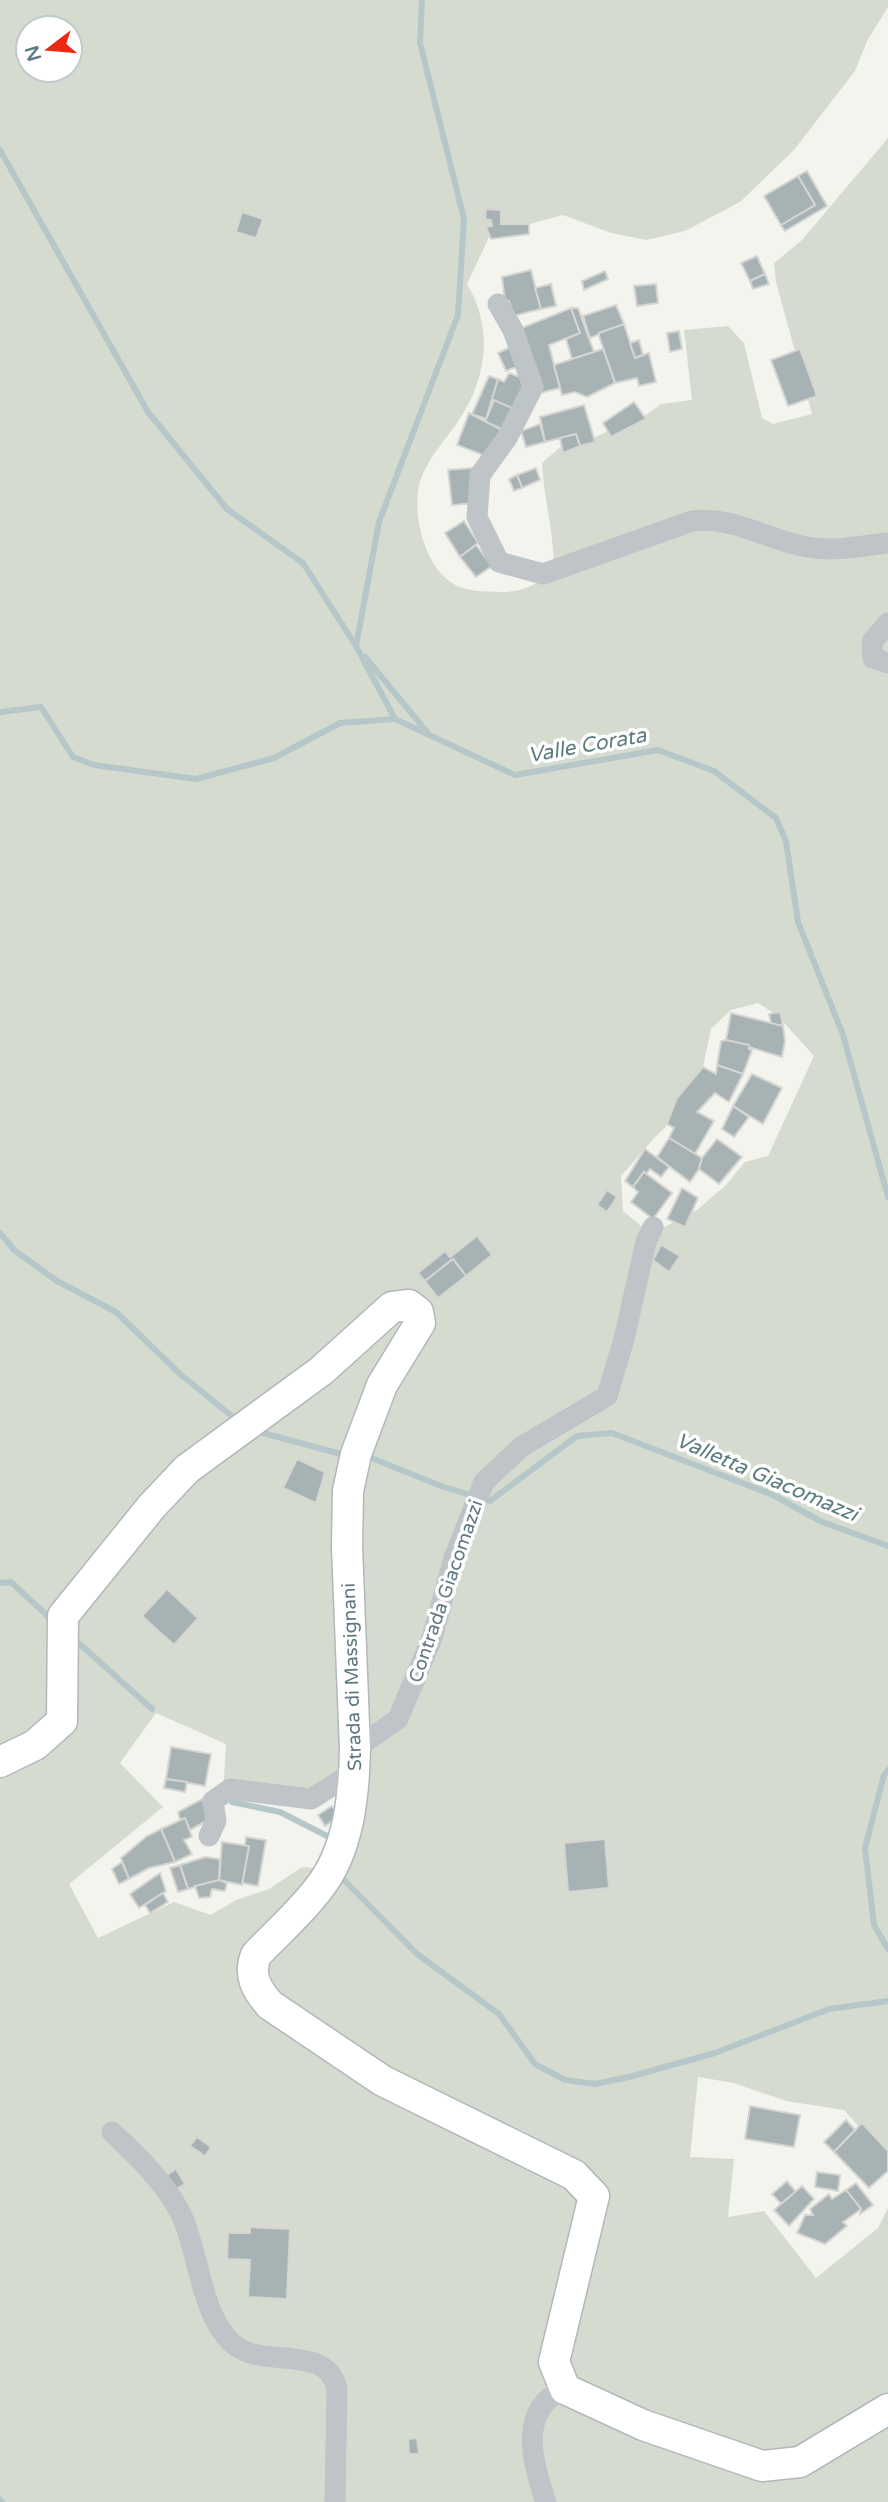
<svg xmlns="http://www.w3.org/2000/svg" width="888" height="2502" font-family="'Varela Round',sans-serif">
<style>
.green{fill:#d6dbd0;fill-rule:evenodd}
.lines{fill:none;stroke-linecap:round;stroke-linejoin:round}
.stream{stroke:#b6c7c9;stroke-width:6}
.building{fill:#a7b2b5;stroke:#d5d5d2;stroke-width:2}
.secondary-casing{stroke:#b1b8bb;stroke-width:33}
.street{stroke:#bec4c7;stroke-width:21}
.secondary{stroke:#fff;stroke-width:30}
.labels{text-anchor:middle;stroke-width:7;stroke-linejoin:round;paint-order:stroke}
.street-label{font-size:19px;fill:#617983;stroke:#fff}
.water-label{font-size:21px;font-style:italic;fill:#5c7c80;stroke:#fff}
</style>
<rect width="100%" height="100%" fill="#f4f4ef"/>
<path class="green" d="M0,0h888v7l-21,34 -12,30 -61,79 -54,52 -55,29 -39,9 -35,-7 -48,-18 -73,20 -23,49c27,45 20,96 -10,139 -14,20 -36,43 -39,69 -4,34 11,88 48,97 9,3 22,2 32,3 22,1 41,-7 56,-22 0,-37 -10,-71 -12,-107l23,-20 21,-2 60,-26 15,-11 31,-4 -8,-70 44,-4 16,17 18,75 11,6 39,-10 -36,-132 -2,-19 28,-23 86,-102v2021l-44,-49 -58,-9 -52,-18 -36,-6 -8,80 44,2 -6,58 36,-6 52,67 62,-50 10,-20v294h-888zM28,28h42v42h-42zM758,1003l20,13 36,40 -46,100 -23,6 -19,23 -29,25 -46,24 -28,-23 -2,-35 36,-41 31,-29 15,-39 8,-38 20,-19zM156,1713l70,31 -3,50 130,-8 -16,84 -35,-3 -33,22 -33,11 -25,15 -37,-13 -76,36 -29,-54 94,-77 -43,-44z"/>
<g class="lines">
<g class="stream">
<path d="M0,150l148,262 79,97 76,54 53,83"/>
<path d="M365,657l62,75"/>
<path d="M0,712l41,-5 32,50 21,8 102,14 78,-21 66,-35 55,-4 120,56 143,-25 56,21 62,47 10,23 12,81 45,113 45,162"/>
<path d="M395,719l-39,-73 23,-124 79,-207 6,-96 -44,-176 2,-43"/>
<path d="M0,1233l14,17 43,31 59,31 64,62 58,47"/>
<path d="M263,1433l78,21"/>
<path d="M369,1457l72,29 49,15 87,-65 35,-3 161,62 47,26 68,25"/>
<path d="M0,1583l11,-1 42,39"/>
<path d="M72,1637l80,72"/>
<path d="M888,1770l-4,5 -19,73 9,77 14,24"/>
<path d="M232,1802l48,10 47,24"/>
<path d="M344,1880l73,74 82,60 36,50 30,16 30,4 34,-7 86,-24 114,-44 59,-8"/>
<path d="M0,2500l2,2"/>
</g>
</g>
<g class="building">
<path d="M807,171l20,35 -42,25 -4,-6 34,-20 -17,-29z"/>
<path d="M798,176l17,29 -34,20 -17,-29z"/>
<path d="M486,209l15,1v14h28v10l-38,5 -5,-12 6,-1 -1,-6 -6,-1z"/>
<path d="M242,212l21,7 -7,19 -20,-6z"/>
<path d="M757,256l8,18 -15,7 -9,-18z"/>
<path d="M531,270l10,39 -28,7 -4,-15 -4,1 -3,-25z"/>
<path d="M605,271l3,8 -24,11 -2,-9z"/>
<path d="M765,274l4,10 -16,5 -3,-8z"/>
<path d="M551,284l5,22 -15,3 -6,-21z"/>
<path d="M656,284l2,19 -21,3 -3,-20z"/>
<path d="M616,305l8,19 -34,14 -7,-22z"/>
<path d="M571,308l9,25 -31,12 11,43 -20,5 -21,-64z"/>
<path d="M571,308h7l16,44 -22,7 -6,-20 14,-6z"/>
<path d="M624,324l11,34 14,-5 7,29 -17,4 -2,-8 -22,5 -16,-47v-3z"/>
<path d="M679,331l3,18 -12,3 -3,-19z"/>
<path d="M639,340l4,15 -8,3 -5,-15z"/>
<path d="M513,346l8,19 -15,6 -8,-18z"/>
<path d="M603,349l12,34 -28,14 -12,-5 -13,3 -8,-30z"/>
<path d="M800,349l17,47 -29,10 -17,-46z"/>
<path d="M509,373l19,7 -12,30 -26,-11 8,-20 6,3z"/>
<path d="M489,376l9,3 -12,40 -14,-5z"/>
<path d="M494,400l22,10 -9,21 -22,-9z"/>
<path d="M634,402l12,17 -35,18 -8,-14z"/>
<path d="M584,405l11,37 -15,4 -4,-12 -31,8 -5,-25z"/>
<path d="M469,413l33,17 -14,27 -31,-12z"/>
<path d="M540,424l5,18 -19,5 -5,-16z"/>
<path d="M576,434l4,12 -17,7 -3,-15z"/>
<path d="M472,468l3,35 -23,2 -4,-35z"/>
<path d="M536,468l4,12 -18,8 -5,-13z"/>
<path d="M517,475l5,13 -8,3 -5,-12z"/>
<path d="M464,521l14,22 -18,14 -15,-24z"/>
<path d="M476,545l16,21 -16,11 -16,-20z"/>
<path d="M780,1012l3,14 -12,-2 -2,-10z"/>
<path d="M731,1013l52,13 2,15 -3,16 -56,-17z"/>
<path d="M726,1040l23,5v4l3,1 -9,24 -26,-9 4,-24z"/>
<path d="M717,1065l26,9 -14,28 -14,-9 -18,19 17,9 -19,33 -26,-16 5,-10 -7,-4 10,-26 26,-31 13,7z"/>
<path d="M752,1074l30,14 -19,36 -30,-18z"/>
<path d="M733,1106l16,11 -15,20 -12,-8z"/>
<path d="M669,1138l33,20 -3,11 -9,13 -33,-25z"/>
<path d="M717,1139l25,18 -23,27 -20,-15 3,-11z"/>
<path d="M645,1149l24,18 -8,10 -11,-8 -4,5 -2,-2 -11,15 -8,-6z"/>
<path d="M644,1172l28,21 -19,26 -22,-17 7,-10 -5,-5z"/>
<path d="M682,1188l16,10 -13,29 -18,-8z"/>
<path d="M607,1190l10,7 -10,15 -10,-7z"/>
<path d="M477,1236l15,19 -26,21 -13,-17 -28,22 -7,-8 27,-22 5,6z"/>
<path d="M661,1245l19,11 -11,16 -16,-12z"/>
<path d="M453,1259l13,17 -28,22 -13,-17z"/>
<path d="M297,1459l28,13 -9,31 -33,-15z"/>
<path d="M167,1589l31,29 -24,27 -32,-29z"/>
<path d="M171,1747l40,7 -6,32 -39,-7z"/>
<path d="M166,1779l21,3 -2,10 -21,-4z"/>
<path d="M202,1799l10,19 -22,12 -5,-12 -5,2 -2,-8z"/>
<path d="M332,1806l7,10 -14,10 -7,-11z"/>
<path d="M185,1818l7,19 -8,3 8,14 -17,8 -14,-33z"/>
<path d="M161,1829l14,33 -26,6 -20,11 -8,-21 26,-22z"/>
<path d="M246,1837l20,3 -8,46 -16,-3 7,-37h-4z"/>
<path d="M605,1839l4,49 -41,4 -4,-49z"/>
<path d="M222,1842l27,4 -7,39 -23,-5z"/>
<path d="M205,1857l15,2 -1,21 -31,9 -8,-24z"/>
<path d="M122,1862l7,17 -10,5 -7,-15z"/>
<path d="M180,1865l8,24 -10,3 -8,-24z"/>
<path d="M160,1873l6,18 -27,17 -9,-14z"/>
<path d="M219,1880l8,3 -2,8 -13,-2 -2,8 -11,1 -4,-12z"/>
<path d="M163,1893l5,9 -18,11 -5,-8z"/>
<path d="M750,2106l50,9 -6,32 -49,-8z"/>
<path d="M846,2120l9,10 -21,22 -10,-10z"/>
<path d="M862,2123l26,28v20l-19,17 -35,-36z"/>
<path d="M197,2137l14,10 -6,9 -15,-10z"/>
<path d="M176,2169l9,15 -9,5 -9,-14z"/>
<path d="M817,2172l23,3 -2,16 -23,-4z"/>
<path d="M787,2181l9,11 -15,12 -9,-10z"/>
<path d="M856,2183l17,22 -13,9 1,-5 -15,-19z"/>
<path d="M802,2186l12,13 -25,27 -15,-16z"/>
<path d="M846,2190l15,19 -18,13 4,4 -22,18 -28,-11 8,-18h8l-3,-6 19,-15 3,5z"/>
<path d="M250,2227l40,2 -3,70 -39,-2 2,-37 -23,-1 1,-26h22z"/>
<path d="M417,2438l2,16h-10l-1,-15z"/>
</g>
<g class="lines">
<defs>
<path id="secondary" d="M0,1762l35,-17 27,-24 1,-105 89,-110 35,-37 134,-98 71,-64 17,-2 9,7 2,11 -38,62 -26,69 -8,37 -1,56 8,202c-1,46 -6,101 -36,139 -18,24 -42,45 -63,67 -8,20 0,34 14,50l113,76 191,94 20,21 -40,166 11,27 78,36 119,41 38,-4 88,-53"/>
</defs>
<use href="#secondary" class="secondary-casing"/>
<g class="street">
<path d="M498,304l15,26 20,57 -26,51 -27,37 -3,42 22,45 44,12 149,-53c43,-5 75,19 115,26 26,5 55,-1 81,-4"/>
<path d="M888,623l-16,19 1,16 15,5"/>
<path d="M355,1749l43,-30 34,-81 22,-80 30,-76 37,-35 86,-51 17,-57 22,-97 7,-15"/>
<path d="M209,1836l7,-15 -3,-20 17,-12 81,10 43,-27"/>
<path d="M112,2132c25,24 53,50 69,82 18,37 19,100 51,129 31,28 95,-1 105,46l-2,113"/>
<path d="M546,2502c-14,-40 -29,-93 19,-113"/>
</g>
<use href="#secondary" class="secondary"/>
</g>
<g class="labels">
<g class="street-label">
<text transform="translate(445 1591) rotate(-71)" y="7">Contrada Giacomazzi</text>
<text transform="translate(351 1677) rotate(-92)" y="7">Strada di Massignani</text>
</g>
<g class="water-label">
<text transform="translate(587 745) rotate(-10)" y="7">Valle Corata</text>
<text transform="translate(767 1477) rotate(23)" y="7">Valletta Giacomazzi</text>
</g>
</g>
<g transform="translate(49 49) rotate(254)"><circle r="33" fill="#ffffff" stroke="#c0c9cd" stroke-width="2"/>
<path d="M0-5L12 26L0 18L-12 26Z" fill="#ef2815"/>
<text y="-10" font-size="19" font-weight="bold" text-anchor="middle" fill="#617983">N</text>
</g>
</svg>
